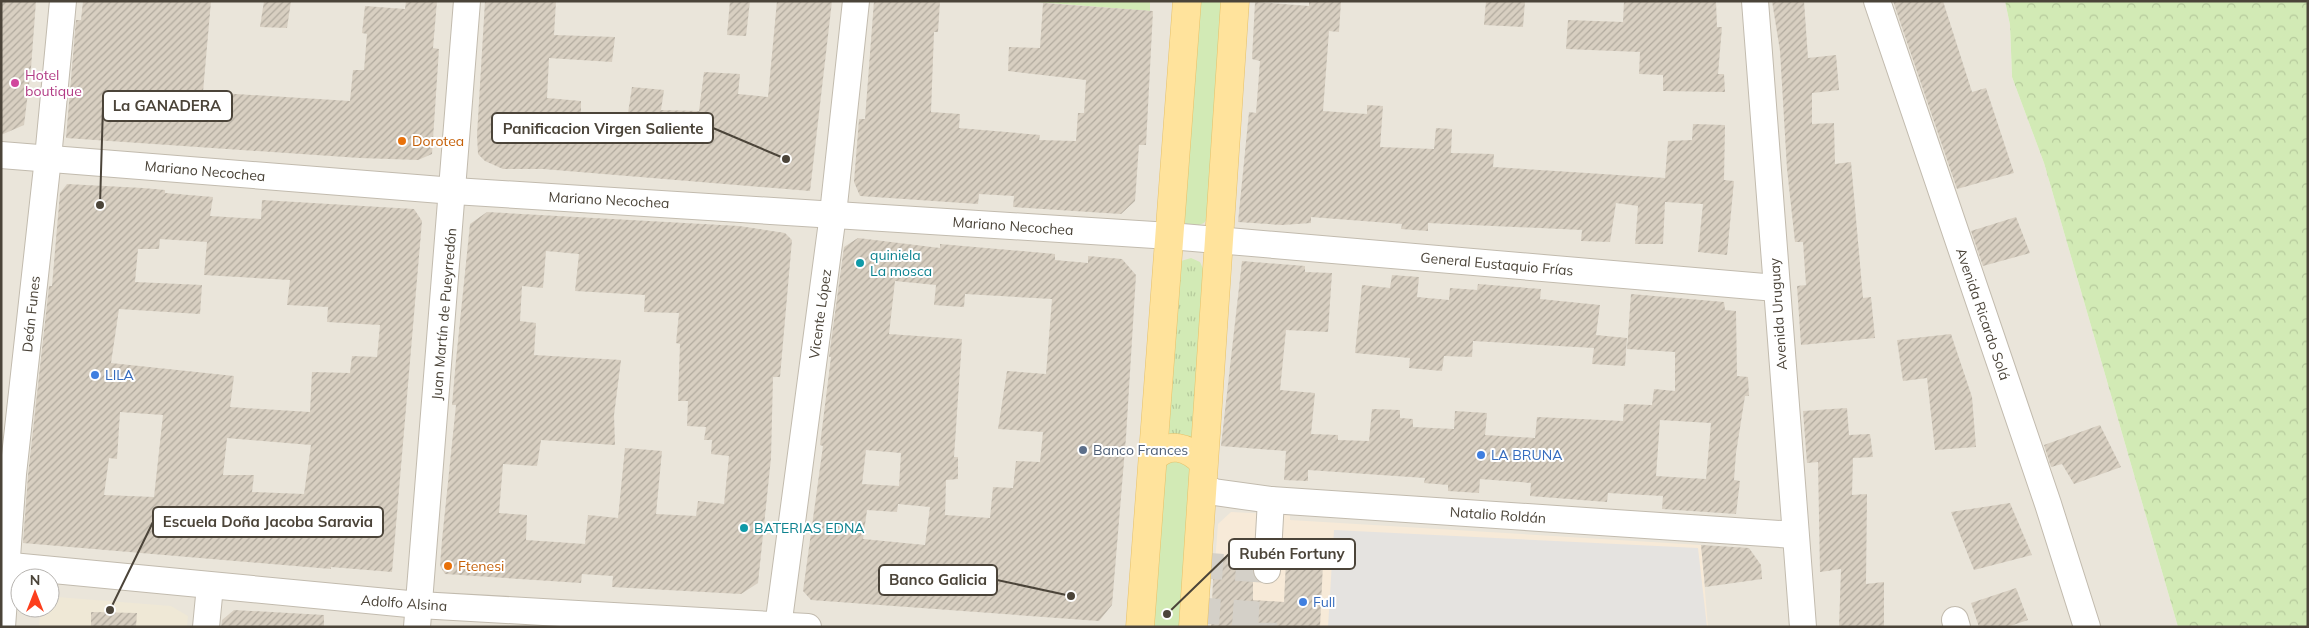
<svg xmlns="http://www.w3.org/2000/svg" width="2309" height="628" font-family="Mulish,sans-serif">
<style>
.residential{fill:#eae5da;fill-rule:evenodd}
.commercial{fill:#f7ead8}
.education{fill:#efe8d6}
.grass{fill:url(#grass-tufts)}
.forest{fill:url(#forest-crowns)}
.park{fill:#d2eab5}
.parking{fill:#e5e3e0}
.building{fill:url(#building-hatch);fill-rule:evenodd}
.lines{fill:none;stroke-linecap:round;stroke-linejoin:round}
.minor-tunnel{stroke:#d4d0c8;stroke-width:26;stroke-dasharray:26 13;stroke-linecap:butt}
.minor-casing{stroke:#c2bbae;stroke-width:28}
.major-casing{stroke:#e6c16a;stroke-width:29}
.minor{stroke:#fff;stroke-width:26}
.major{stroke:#ffe39c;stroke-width:28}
.hotel-dot{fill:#d1479c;stroke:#fff;stroke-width:2}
.food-dot{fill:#e8710a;stroke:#fff;stroke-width:2}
.culture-dot{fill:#0f9aa8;stroke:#fff;stroke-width:2}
.shop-dot{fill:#3f7fe0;stroke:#fff;stroke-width:2}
.service-dot{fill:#5c6f8a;stroke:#fff;stroke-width:2}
.labels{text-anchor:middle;stroke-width:4;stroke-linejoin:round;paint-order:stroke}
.hotel-label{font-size:14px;fill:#b23c85;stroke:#fff;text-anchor:start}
.food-label{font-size:14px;fill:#c56008;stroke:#fff;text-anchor:start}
.street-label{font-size:14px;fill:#4b4439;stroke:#fff}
.culture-label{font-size:14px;fill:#0d838f;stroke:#fff;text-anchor:start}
.shop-label{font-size:14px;fill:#366cbe;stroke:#fff;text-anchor:start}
.service-label{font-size:14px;fill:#4e5e75;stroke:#fff;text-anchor:start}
.leader{fill:none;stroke:#4b4439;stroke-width:2}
.callout-dot{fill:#4b4439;stroke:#fff;stroke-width:2}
.callout{fill:#fff;stroke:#4b4439;stroke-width:2}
.callout-label{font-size:15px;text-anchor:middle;font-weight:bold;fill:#4b4439}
</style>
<defs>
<pattern id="grass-tufts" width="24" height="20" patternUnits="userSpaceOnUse" patternTransform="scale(1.25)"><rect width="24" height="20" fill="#d2eab5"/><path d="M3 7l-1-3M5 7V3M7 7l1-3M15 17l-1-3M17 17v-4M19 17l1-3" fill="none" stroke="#b6ca9c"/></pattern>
<pattern id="forest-crowns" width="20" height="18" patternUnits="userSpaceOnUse" patternTransform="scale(1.25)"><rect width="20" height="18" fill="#d2eab5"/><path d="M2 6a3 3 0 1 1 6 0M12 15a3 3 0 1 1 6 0" fill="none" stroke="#b6ca9c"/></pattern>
<pattern id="building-hatch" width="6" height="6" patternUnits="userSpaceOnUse" patternTransform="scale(1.25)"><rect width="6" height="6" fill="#d8cfc1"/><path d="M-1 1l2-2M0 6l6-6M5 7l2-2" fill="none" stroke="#b1aa9e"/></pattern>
</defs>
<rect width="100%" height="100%" fill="#f6f3ec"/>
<path class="residential" d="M1,1h2004l5,24 2,52 32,86 134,464h-2177zM20,578h30v30h-30z"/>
<path class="commercial" d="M1231,512l59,3v5l411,25 7,82h-498l8,-103z"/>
<path class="education" d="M57,597l114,9 17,10 -1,11h-148l1,-14 5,-5h5v-4z"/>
<path class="grass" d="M1191,258l9,4 5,11 -11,173 -32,-1 13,-173 6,-11z"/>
<path class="forest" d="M2005,1h303v626h-130l-134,-464 -32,-86 -2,-52z"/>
<g class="park">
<path d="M1025,1h125v10z"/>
<path d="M1193,1h32l-15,213 -6,9 -10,4 -10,-4z"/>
<path d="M1167,459l23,3 -9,165h-30l10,-160z"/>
</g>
<path class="parking" d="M1334,530l364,18 9,79h-379z"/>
<g class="building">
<path d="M1,1h35l-5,67 -7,57 -23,10z"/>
<path d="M83,1h128l-8,91 147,9 3,-31h11l3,-36 -5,-1 3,-27 40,3 1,-8h31l-4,47 6,1 -7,105 -14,6 -58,-2 -294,-20 10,-118h5z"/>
<path d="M264,1h27l-4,27 -27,-1z"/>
<path d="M485,1h71l-2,34 61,2 -3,25 -63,-4 -2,40 34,3v24l45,1 6,-39 32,3 -3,20 38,1 5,-39 36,2 -2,20 30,3 9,-96h55l-22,190 -267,-22h-40l-18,-8 -7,-7 -1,-19z"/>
<path d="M730,1h20l-4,35 -19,-1z"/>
<path d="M874,1h66l-2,31h-4l-3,80 29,2 -1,14 81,7 -1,5 37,1 2,-28h6l2,-33 -78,-9 1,-24 31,1 3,-45 110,8 -7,134h-7l-4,56 -14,13 -108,-7 1,-11 -35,-2 -1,10 -118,-8 -6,-14 5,-63h6z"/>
<path d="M1309,1h32l-2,31 -10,-1 -6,80 44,3v-9l16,1 -3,41 54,2 2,-21 16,1 -1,24 43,1 -1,13 172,11 3,-37 24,-1 1,-16 32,1 -1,55 10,1 -7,74 -29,-3 5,-48 -38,-2 -2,42h-28l3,-38 -22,-3 -6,39 -29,-1 1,-11 -154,-7v8l-27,-2 1,-5 -91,-7v6l-29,2 -44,-3 11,-110 7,1 4,-52 -8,-2 3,-57 54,4z"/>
<path d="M1486,1h39l-2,26 -39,-2z"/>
<path d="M1624,1h92l1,26h5l-4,47h6l1,18 -62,-1v-16l-24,-1 1,-22 -74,-3 2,-29 55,2z"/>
<path d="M1772,1h32l4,57 28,-3 3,35 -27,3v31l22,-1 1,41 16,-2 12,136 8,-1 4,41 -74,7 -4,-59 9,-1 -3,-43h-8l-8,-73 -7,-118z"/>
<path d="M1893,1h50l29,91 14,-4 28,85 -57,16z"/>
<path d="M67,184l76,4 22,2v3l48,4 -3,19 51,3 1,-19 152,9 8,12 -30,351 -61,-5v2l-308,-26 5,-68 21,-189h3l8,-93zM160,239l47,3 -3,33 86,5 -3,25 41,2 -1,15 53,3 -3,32 -25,-1 -2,17 -38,-1 -2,40 -80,-5 4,-31 -123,-13 8,-54 81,5 2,-29 -67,-3 3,-33h21zM120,412l43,3 -9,82 -50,-2 5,-37 8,1zM227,438l84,7 -7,49 -52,-2 2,-17h-31z"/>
<path d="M487,212l252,14 46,7 7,7 -12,137h-7l-2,81 -13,125 -17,11 -129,-7 1,-11 -31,-2 -1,9 -136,-9 -5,-8 2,-26 14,-135h-4l4,-45 14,-136zM546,251l33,3 -4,37 70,4 -1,17 35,1 -3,30 4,1 -2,57h10l-1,25 19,1 -2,13h8l-1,14 18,2 -5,48 -26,-3 -2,15 -40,-2 6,-63 -37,-3 -7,70 -30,-3 -3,29 -59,-4 1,-25 -28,-2 4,-49 34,2 4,-26 74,5 -1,-30 7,-55 -87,-5 2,-32 -16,-2 2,-35 21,2z"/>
<path d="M2016,217l14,36 -47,13 -12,-35z"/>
<path d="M858,238l82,10v-4l115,10v6l33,3v-7l34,3 14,16 -10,162 -14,168 -13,16 -288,-21 -8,-9 20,-145 -3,-1 11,-88h-2l15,-110zM895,281l41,4 -2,20 30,2 1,-13 87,5 -6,75 -39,-3 -9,58 45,3 -3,30 -24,-1 -3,27 -20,-1 -3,31 -45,-3 1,-35 12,-1v-22h-4l8,-118 -73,-5zM866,450l35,3 -2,33 -37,-2zM898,504l32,3 -5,38 -62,-6 4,-29 30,2z"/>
<path d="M1242,261l63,5v6l27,1 -4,59 -42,-2 -6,60 35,3 -4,41 27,1v5l31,1 3,-32 28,1v8l13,1v8l41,2 1,-18 32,2 -2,22 50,3 2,-21 86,4 1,-17 28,1 2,-16 21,2v-39l-48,-3 4,-55 93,8 1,8 11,1 1,65 11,1 1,19h-4l-9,57 -2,27 6,1 -4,33 -74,-5 1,-13 -55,-3 -1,9 -77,-6 1,-13 -51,-4 -1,14 -31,-2v-6l-24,-2 1,-5 -117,-8v11l-24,-1 2,-29 -65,-5zM1660,420l51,3 -5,56 -50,-3z"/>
<path d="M1392,275l27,2 -2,20 32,3 1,-12 27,2 1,-6 63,5 -1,10 60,6 -4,30 31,3 -2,28 -33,-2 2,-16 -121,-7 -1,16 -28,-1 -2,15 -33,-3 1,-10 -55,-5 7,-68 28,3z"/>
<path d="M1951,334l21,63 4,50 -41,3 -8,-72 -24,3 -6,-41z"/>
<path d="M1847,408l2,27 21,-1 3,23 -20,1 -1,37 15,-1 -1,90 18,-2v45h-45l2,-58 -21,3 -2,-110 -11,1 -4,-52z"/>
<path d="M2100,425l21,42 -47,17 -12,-20 -11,3 -7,-22z"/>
<path d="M2010,503l22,52 -58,15 -23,-58z"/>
<path d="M1701,545l48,3 12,17 1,14 -57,8z"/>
<path d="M1214,557l39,1v42l31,2 2,-41 37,2 -3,64h-109z"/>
<path d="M2016,588l12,32 -21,7h-28l-8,-24z"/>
<path d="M234,610l90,5v12h-103l1,-7z"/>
<path d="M91,612l46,1 -1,14h-45z"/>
</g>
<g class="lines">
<g class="minor-tunnel">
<path d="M1197,565l70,5"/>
<path d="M1194,610l70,5v12"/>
</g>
<defs>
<g id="minor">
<path d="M1755,1l48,626"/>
<path d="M1877,1l171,503 39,123"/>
<path d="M1,155l453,36 716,45 606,52"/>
<path d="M1203,486l11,6 57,8 524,35"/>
<path d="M1,565l418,40 389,22"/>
<path d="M1267,570l4,-70"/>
<path d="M1955,620l2,7"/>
<path d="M2,627l11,-153 35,-316 15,-157"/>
<path d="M206,627l4,-41"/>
<path d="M417,627l50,-626"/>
<path d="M778,627l55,-413 23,-213"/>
</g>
<g id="major">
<path d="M1153,458c16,-17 35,-11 50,4"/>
<path d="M1140,627l47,-626"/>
<path d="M1193,627l42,-626"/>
</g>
</defs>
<use href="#minor" class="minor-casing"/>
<use href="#major" class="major-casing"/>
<use href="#minor" class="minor"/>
<use href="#major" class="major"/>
</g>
<circle class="hotel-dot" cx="15" cy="83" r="5"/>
<g class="food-dot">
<circle cx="402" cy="141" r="5"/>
<circle cx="448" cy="566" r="5"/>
</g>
<g class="culture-dot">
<circle cx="860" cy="263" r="5"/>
<circle cx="744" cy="528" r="5"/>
</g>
<g class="shop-dot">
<circle cx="95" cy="375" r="5"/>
<circle cx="1481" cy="455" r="5"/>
<circle cx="1303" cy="602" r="5"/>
</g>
<circle class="service-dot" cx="1083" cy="450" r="5"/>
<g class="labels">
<g class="hotel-label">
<text x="25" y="80">Hotel<tspan x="25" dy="16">boutique</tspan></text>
</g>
<g class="food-label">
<text x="412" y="146">Dorotea</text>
<text x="458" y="571">Ftenesi</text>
</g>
<g class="street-label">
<text transform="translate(205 171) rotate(5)" y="5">Mariano Necochea</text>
<text transform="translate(609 200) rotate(3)" y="5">Mariano Necochea</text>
<text transform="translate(1013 226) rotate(4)" y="5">Mariano Necochea</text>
<text transform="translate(1497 264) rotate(5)" y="5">General Eustaquio Frías</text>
<text transform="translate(31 314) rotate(-84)" y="5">Deán Funes</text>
<text transform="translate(444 314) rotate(-85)" y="5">Juan Martín de Pueyrredón</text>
<text transform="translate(820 314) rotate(-82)" y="5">Vicente López</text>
<text transform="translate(1778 314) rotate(-94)" y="5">Avenida Uruguay</text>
<text transform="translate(1983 314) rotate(71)" y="5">Avenida Ricardo Solá</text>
<text transform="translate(1498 515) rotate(4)" y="5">Natalio Roldán</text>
<text transform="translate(404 603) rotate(4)" y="5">Adolfo Alsina</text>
</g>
<g class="culture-label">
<text x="870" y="260">quiniela<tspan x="870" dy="16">La mosca</tspan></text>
<text x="754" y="533">BATERIAS EDNA</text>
</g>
<g class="shop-label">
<text x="105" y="380">LILA</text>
<text x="1491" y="460">LA BRUNA</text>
<text x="1313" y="607">Full</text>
</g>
<g class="service-label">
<text x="1093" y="455">Banco Frances</text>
</g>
</g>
<path class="leader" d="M100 205L103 106M786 159L713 128M110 610L153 522M1167 614L1229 554M1071 596L997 580"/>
<g class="callout-dot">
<circle cx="100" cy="205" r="5"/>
<circle cx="786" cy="159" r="5"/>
<circle cx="110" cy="610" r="5"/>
<circle cx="1167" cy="614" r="5"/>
<circle cx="1071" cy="596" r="5"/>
</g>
<g class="callout">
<rect x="103" y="91" width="129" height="30" rx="5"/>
<rect x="492" y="113" width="221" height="30" rx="5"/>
<rect x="153" y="507" width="230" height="30" rx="5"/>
<rect x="1229" y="539" width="126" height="30" rx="5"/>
<rect x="879" y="565" width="118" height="30" rx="5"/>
</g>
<g class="callout-label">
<text x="167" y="111">La GANADERA</text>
<text x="603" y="134">Panificacion Virgen Saliente</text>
<text x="268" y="527">Escuela Doña Jacoba Saravia</text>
<text x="1292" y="559">Rubén Fortuny</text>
<text x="938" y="585">Banco Galicia</text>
</g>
<rect width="2309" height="628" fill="none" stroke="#4b4439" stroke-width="5"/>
<g transform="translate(35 593)"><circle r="24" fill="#ffffff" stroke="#b7b4b0"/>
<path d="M0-4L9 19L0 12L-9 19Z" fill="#fc3f1d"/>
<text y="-8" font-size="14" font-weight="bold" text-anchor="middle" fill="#4b4439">N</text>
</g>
</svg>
